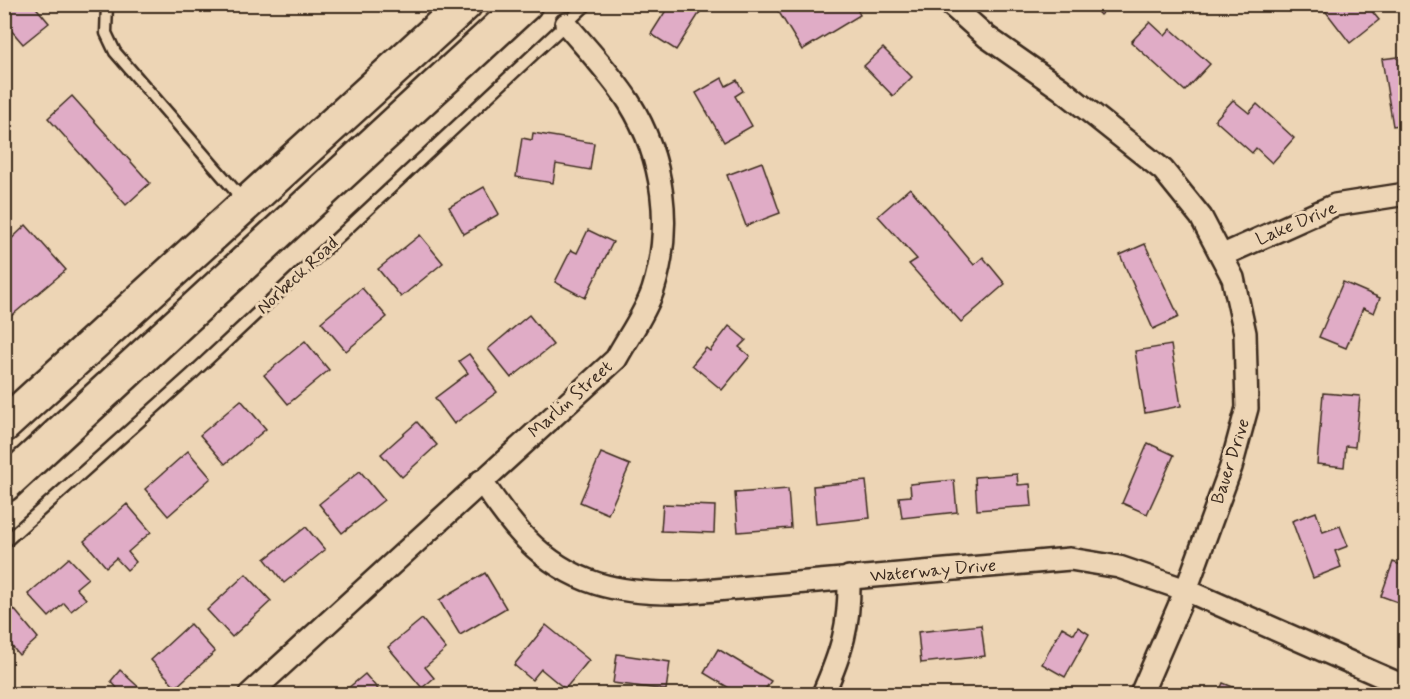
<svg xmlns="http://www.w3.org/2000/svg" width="1410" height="699" font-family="Mynerve,sans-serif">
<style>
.building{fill:#e0acc6;stroke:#3b2a1e;stroke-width:1.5}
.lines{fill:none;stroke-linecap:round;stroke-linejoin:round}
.lane-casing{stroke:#3b2a1e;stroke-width:15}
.street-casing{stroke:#3b2a1e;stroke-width:26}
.primary-casing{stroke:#3b2a1e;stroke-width:38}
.lane{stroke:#edd5b5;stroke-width:10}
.street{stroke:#edd5b5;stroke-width:21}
.primary{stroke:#edd5b5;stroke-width:33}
.labels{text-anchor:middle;stroke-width:6;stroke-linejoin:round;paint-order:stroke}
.street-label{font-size:18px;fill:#3b2a1e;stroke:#edd5b5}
</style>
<rect width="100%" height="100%" fill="#edd5b5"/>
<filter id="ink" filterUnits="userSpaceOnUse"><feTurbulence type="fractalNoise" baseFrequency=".0167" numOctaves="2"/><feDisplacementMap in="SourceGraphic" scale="12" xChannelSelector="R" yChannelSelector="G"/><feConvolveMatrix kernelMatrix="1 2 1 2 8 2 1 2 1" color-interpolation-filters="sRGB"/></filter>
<g filter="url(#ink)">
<g class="building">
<path d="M4,4h29l16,19 -26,21 -19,-22z"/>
<path d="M670,4l34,2 -28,44 -25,-16z"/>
<path d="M785,4h69l6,11 -58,35 -25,-41z"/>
<path d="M1090,4h22l-12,11z"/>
<path d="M1320,4h46l13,16 -29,23z"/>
<path d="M1150,22l15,14 6,-7 39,35 -25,27 -54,-49z"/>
<path d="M883,48l29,29 -19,19 -29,-30z"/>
<path d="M1406,56v68l-13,2 -11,-67z"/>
<path d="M722,78l4,8 11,-6 6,11 -8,5 17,30 -28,16 -28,-49z"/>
<path d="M72,96l78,87 -24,22 -78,-87z"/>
<path d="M1233,100l16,13 8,-9 37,34 -22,25 -16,-15 -4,5 -37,-33z"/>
<path d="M533,133l61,10 -4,27 -34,-6 -3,19 -37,-6 6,-39 10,2z"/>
<path d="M762,162l18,51 -34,13 -19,-51z"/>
<path d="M484,187l15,27 -35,20 -15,-27z"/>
<path d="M910,188l64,77 9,-8 22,27 -44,38 -52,-58 8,-5 -39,-43z"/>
<path d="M26,225l40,45 -62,52v-76z"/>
<path d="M588,230l25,12 -28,56 -30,-16 16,-32 6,3z"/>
<path d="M420,235l23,28 -42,34 -23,-28z"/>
<path d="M1145,244l34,73 -26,12 -33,-74z"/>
<path d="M1343,282l37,16 -6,15 -11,-5 -17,40 -27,-11z"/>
<path d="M362,288l25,29 -41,34 -25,-29z"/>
<path d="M529,315l24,30 -42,33 -23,-29z"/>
<path d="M729,326l17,14 -7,7 11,9 -28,34 -30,-25 14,-17 4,3z"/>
<path d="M305,341l24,29 -41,34 -24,-29z"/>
<path d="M1171,345l10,61 -36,7 -10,-62z"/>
<path d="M469,354l28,38 -43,32 -19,-26 33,-25 -9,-12z"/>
<path d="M1323,393l37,3 -5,51 -9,-1 -2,21 -27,-3z"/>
<path d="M241,400l25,29 -41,35 -25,-29z"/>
<path d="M417,422l20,23 -35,32 -21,-23z"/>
<path d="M1148,443l26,12 -27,59 -25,-11z"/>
<path d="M188,451l23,27 -43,38 -23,-27z"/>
<path d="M601,453l29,12 -22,49 -28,-12z"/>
<path d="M360,471l24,29 -42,33 -23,-29z"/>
<path d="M1017,474l1,11 12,-1 2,22 -55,4 -2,-33z"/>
<path d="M954,480l3,32 -55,6 -3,-21 12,-1 -1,-12z"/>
<path d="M866,481l4,37 -54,6 -3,-38z"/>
<path d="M788,489l3,39 -53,4 -3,-39z"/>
<path d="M127,504l24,28 -23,20 8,10 -9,8 -11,-12 -10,9 -22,-26z"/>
<path d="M663,504l52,2 -1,27 -53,-2z"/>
<path d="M1316,512l7,20 17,-6 8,20 -13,5 6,16 -28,11 -21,-57z"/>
<path d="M306,527l19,23 -41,33 -19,-24z"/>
<path d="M69,558l19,20 -12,10 10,11 -15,12 -7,-8 -15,14 -21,-23z"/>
<path d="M1393,562l13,5v38l-25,-9z"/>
<path d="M485,573l21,35 -46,27 -21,-35z"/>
<path d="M246,574l25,27 -39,36 -25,-27z"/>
<path d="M14,609l24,29 -19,17 -9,-11 -6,5v-32z"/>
<path d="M422,619l24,30 -21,18 9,11 -12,10 -34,-41z"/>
<path d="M190,624l25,28 -39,35 -25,-27z"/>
<path d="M546,625l43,35 -24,29 -24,-20 -9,11 -18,-15z"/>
<path d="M981,625l4,31 -64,7 -3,-31z"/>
<path d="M1062,627l12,7 4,-7 11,7 -24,43 -23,-13z"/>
<path d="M718,649l53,32 -9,13h-23l-35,-21z"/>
<path d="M617,654l53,8 -4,28 -53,-7z"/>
<path d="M120,670l26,24h-24l-11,-13z"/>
<path d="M365,674l17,20h-41z"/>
<path d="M1223,683l27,11h-32z"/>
</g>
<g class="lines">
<defs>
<g id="lane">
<path d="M107,4l-1,29 9,19 129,149"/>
<path d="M4,543l188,-169 395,-370"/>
</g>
<g id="street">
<path d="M950,4l37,33 74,52 102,81 38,47 32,61 12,55 2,75 -16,59 -45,123 -45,104"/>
<path d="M1223,255l112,-50 71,-11"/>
<path d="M481,481c14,19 28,41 45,58 45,46 93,55 155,54l389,-34 49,8 67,23 220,97"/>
<path d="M250,694l366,-335c12,-22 29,-45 37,-69 20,-63 11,-132 -24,-188 -18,-28 -42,-53 -63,-78"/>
<path d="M823,694c19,-43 27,-69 26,-117"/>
</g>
<g id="primary">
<path d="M4,425l461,-421"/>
<path d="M4,485l521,-481"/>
</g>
</defs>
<use href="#lane" class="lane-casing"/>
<use href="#street" class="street-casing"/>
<use href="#primary" class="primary-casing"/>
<use href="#lane" class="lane"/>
<use href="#street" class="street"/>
<use href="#primary" class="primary"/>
</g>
</g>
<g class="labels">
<g class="street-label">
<text transform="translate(1296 223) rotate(-23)" y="6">Lake Drive</text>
<text transform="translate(297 275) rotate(-43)" y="6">Norbeck Road</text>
<text transform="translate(570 399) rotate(-42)" y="6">Marlin Street</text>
<text transform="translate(1230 461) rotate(-72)" y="6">Bauer Drive</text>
<text transform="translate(933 570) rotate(-5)" y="6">Waterway Drive</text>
</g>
</g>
<rect width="1410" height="699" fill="none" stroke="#edd5b5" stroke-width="24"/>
<rect x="12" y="12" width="1386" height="675" fill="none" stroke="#3b2a1e" stroke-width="2" filter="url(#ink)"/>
</svg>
